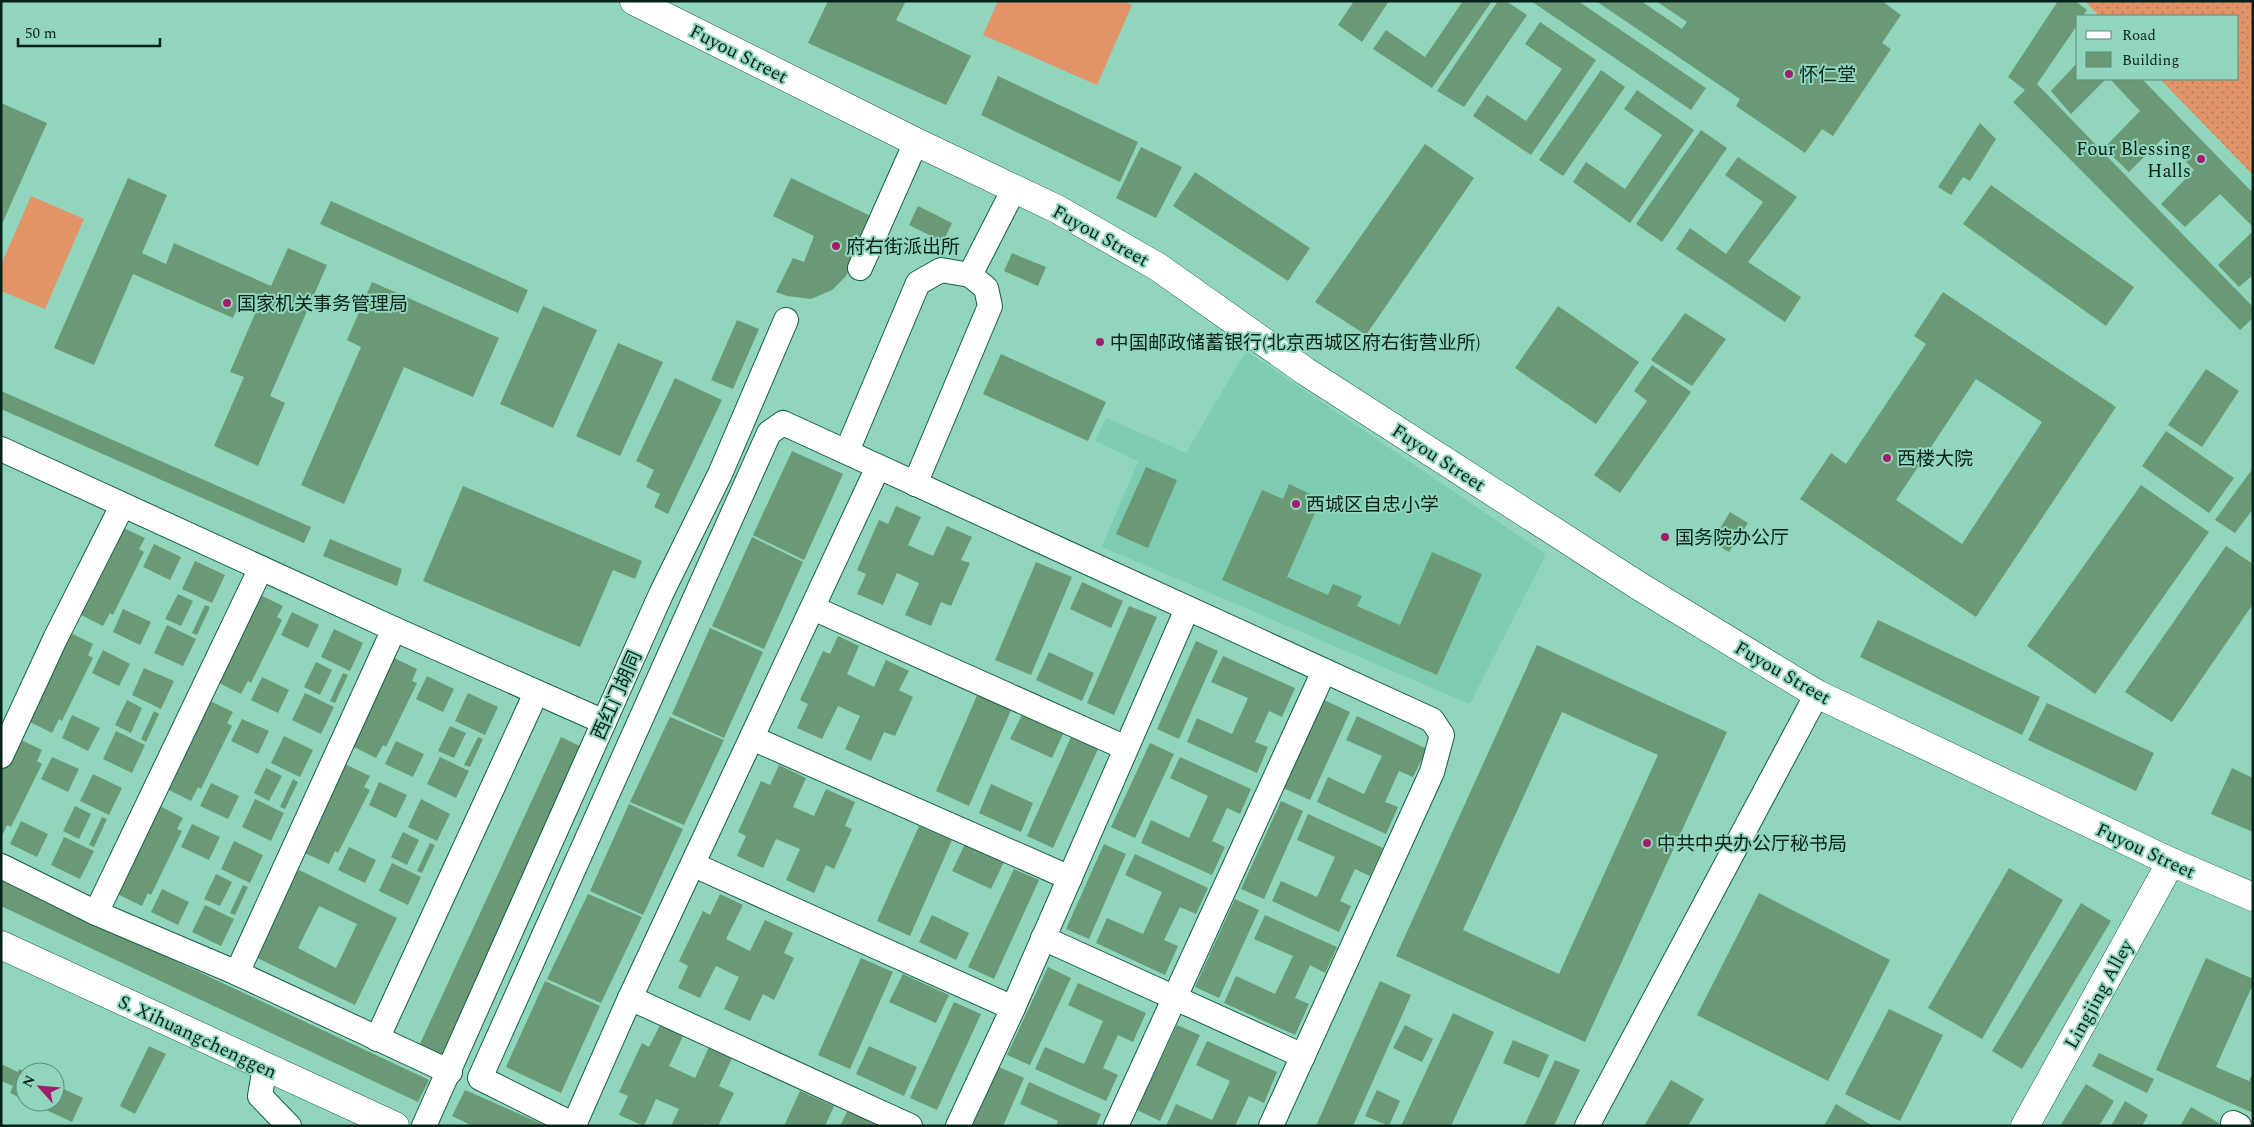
<svg xmlns="http://www.w3.org/2000/svg" width="2254" height="1127" font-family="Spectral,'Noto Sans SC',serif">
<style>
.built{fill:#7dcbb1}
.garden{fill:url(#garden-dots)}
.pitch{fill:#e19468}
.building{fill:#6a9a75;fill-rule:evenodd}
.lines{fill:none;stroke-linecap:round;stroke-linejoin:round}
.minor-casing{stroke:#155d49;stroke-width:26}
.major-casing{stroke:#155d49;stroke-width:29}
.minor{stroke:#fff;stroke-width:24}
.major{stroke:#fff;stroke-width:28}
.poi-dot{fill:#a21d6b;stroke:#91d5bd;stroke-width:2}
.labels{text-anchor:middle;stroke-width:4;stroke-linejoin:round;paint-order:stroke}
.street-label{font-size:19px;fill:#05221a;stroke:#91d5bd}
.poi-label{font-size:19px;fill:#05221a;stroke:#91d5bd;text-anchor:start}
</style>
<defs>
<pattern id="garden-dots" width="8" height="8" patternUnits="userSpaceOnUse" patternTransform="scale(1.25)"><rect width="8" height="8" fill="#e19468"/><path d="M2 2h.1M6 6h.1" fill="none" stroke="#b47855" stroke-width="1.8" stroke-linecap="round"/></pattern>
</defs>
<rect width="100%" height="100%" fill="#91d5bd"/>
<path class="built" d="M1246,351l300,203 -76,150 -368,-157 36,-86 -43,-20 11,-23 80,35z"/>
<path class="garden" d="M2085,1h168v174l-93,-96h78v-63h-139z"/>
<g class="pitch">
<path d="M998,1h125l9,4 -35,80 -114,-50z"/>
<path d="M31,196l53,23 -39,90 -44,-18v-26z"/>
</g>
<g class="building">
<path d="M828,1h78l-10,19 75,36 -25,49 -138,-62z"/>
<path d="M1354,1h35l-27,41 -24,-17z"/>
<path d="M1463,1h29l-60,87 -59,-39 13,-19 39,27z"/>
<path d="M1498,1h8l21,14 -63,92 -27,-16z"/>
<path d="M1531,1h47l128,87 -15,22z"/>
<path d="M1596,1h45l41,28 5,-7 -31,-21h226l19,14 -19,28 9,6 -58,87 -11,-7 -17,24 -69,-47 4,-7z"/>
<path d="M2058,1h17l12,9 -4,6h-5v8l-41,60 216,223v11l-13,12 -227,-228 12,-12 -17,-13z"/>
<path d="M1540,22l56,38 -65,95 -58,-39 14,-21 39,26 36,-52 -37,-25z"/>
<path d="M2078,62v17h28l-35,35 -20,-23z"/>
<path d="M1601,70l24,17 -62,89 -24,-16z"/>
<path d="M998,76l140,66 -18,40 -139,-67z"/>
<path d="M2110,79h32l111,114v34l-33,-33 -35,33 -24,-23 33,-34 -31,-32 -34,34 -25,-24 36,-37z"/>
<path d="M1637,90l57,40 -64,93 -57,-41 13,-20 39,27 37,-54 -38,-26z"/>
<path d="M1,103l46,20 -46,103z"/>
<path d="M1980,123l16,16 -26,42 -7,-4 -12,18 -13,-8z"/>
<path d="M1701,130l26,18 -65,94 -26,-18z"/>
<path d="M1425,144l49,34 -108,157 -51,-33z"/>
<path d="M1141,147l41,20 -26,51 -40,-20z"/>
<path d="M1738,157l59,40 -49,65 53,35 -16,25 -109,-73 14,-21 36,26 37,-52 -38,-27z"/>
<path d="M1195,172l115,76 -22,33 -115,-75z"/>
<path d="M128,178l39,17 -25,58 24,11 8,-21 97,43 17,-38 39,17 -57,131 15,7 -27,63 -44,-20 30,-69 -14,-5 27,-63 -17,-7 -7,16 -100,-44 -39,91 -40,-17z"/>
<path d="M791,178l84,40 -29,58 -14,14 -21,9 -24,-3 -11,-4 17,-34 11,4 10,-26 -41,-20z"/>
<path d="M1991,185l143,102 -28,39 -143,-102z"/>
<path d="M331,201l197,89 -10,23 -198,-89z"/>
<path d="M918,206l34,17 -9,19 -34,-17z"/>
<path d="M2253,231v44l-14,12 -21,-22z"/>
<path d="M1012,253l34,14 -8,19 -34,-15z"/>
<path d="M372,282l127,56 -26,59 -69,-30 -60,137 -43,-19 60,-138 -14,-7z"/>
<path d="M1943,292l173,115 -140,210 -176,-118 31,-46 15,11 80,-120 -12,-8zM1976,379l66,43 -80,122 -66,-44z"/>
<path d="M543,306l54,24 -44,98 -53,-24z"/>
<path d="M1558,306l81,56 -43,62 -81,-56z"/>
<path d="M1685,313l41,26 -34,47 -41,-26z"/>
<path d="M737,320l22,9 -26,60 -22,-9z"/>
<path d="M618,343l45,19 -43,94 -44,-20z"/>
<path d="M1001,354l105,48 -18,39 -105,-47z"/>
<path d="M1652,365l39,27 -71,101 -26,-18 53,-74 -13,-10z"/>
<path d="M2206,369l33,22 -37,56 -34,-22z"/>
<path d="M675,378l47,22 -54,114 -14,-7 6,-13 -14,-7 8,-17 -18,-9z"/>
<path d="M1,391l310,136 -7,16 -303,-134z"/>
<path d="M2166,431l68,47 -25,35 -67,-47z"/>
<path d="M792,451l51,23 -39,86 -51,-25z"/>
<path d="M1146,467l31,13 -29,68 -32,-14z"/>
<path d="M2253,468v41l-18,24 -20,-13z"/>
<path d="M1289,484l32,15 -34,78 41,18 5,-11 29,12 -5,10 43,19 32,-73 50,22 -45,101 -215,-95 40,-90 21,9z"/>
<path d="M2141,485l68,47 -114,162 -68,-48z"/>
<path d="M463,486l179,75 -7,18 -22,-9 -33,77 -157,-66z"/>
<path d="M896,506l25,11 -13,28 25,11 14,-30 25,11 -11,23 9,3 -19,43 -10,-4 -10,24 -26,-11 14,-32 -22,-10 -14,32 -26,-11 9,-20 -9,-4 22,-50 9,4z"/>
<path d="M1730,512l18,11 -19,29 -17,-10z"/>
<path d="M117,525l28,13 -6,11 5,3 -31,63 -3,-2 -7,13 -28,-14z"/>
<path d="M752,537l51,25 -39,87 -52,-23z"/>
<path d="M330,539l72,30 -5,17 -74,-30z"/>
<path d="M154,544l27,13 -11,23 -27,-13z"/>
<path d="M2226,546l27,18v40l-81,118 -47,-30z"/>
<path d="M195,561l30,14 -13,28 -30,-14z"/>
<path d="M1036,562l36,15 -41,98 -36,-15z"/>
<path d="M1082,582l41,19 -12,27 -41,-19z"/>
<path d="M256,593l27,13 -6,11 5,3 -31,63 -3,-2 -7,13 -28,-14z"/>
<path d="M178,594l15,7 -12,25 -16,-7z"/>
<path d="M205,605l5,2 -13,28 -5,-2z"/>
<path d="M1129,606l28,11 -43,98 -27,-12z"/>
<path d="M123,609l28,13 -11,23 -27,-13z"/>
<path d="M292,612l27,13 -11,23 -27,-13z"/>
<path d="M1878,620l162,77 -18,38 -162,-78z"/>
<path d="M167,625l29,14 -13,27 -29,-13z"/>
<path d="M710,628l53,24 -39,86 -52,-24z"/>
<path d="M334,629l29,14 -13,28 -29,-14z"/>
<path d="M67,631l26,13 -5,11 5,3 -31,63 -3,-2 -7,14 -28,-14z"/>
<path d="M838,636l21,10 -12,28 27,13 12,-27 23,11 -10,19 14,7 -18,39 -11,-4 -13,29 -26,-12 15,-33 -22,-10 -16,33 -25,-11 11,-24 -8,-4 23,-49 7,3z"/>
<path d="M1196,641l22,10 -39,88 -22,-10z"/>
<path d="M1537,645l190,87 -142,310 -189,-86zM1562,712l96,43 -99,219 -96,-44z"/>
<path d="M103,650l27,14 -11,22 -27,-13z"/>
<path d="M1049,652l45,21 -12,28 -46,-21z"/>
<path d="M390,656l27,13 -5,12 5,2 -31,64 -3,-2 -7,13 -28,-14z"/>
<path d="M1223,656l72,32 -13,29 -13,-6 -14,31 13,5 -11,26 -70,-31 10,-24 35,16 16,-36 -37,-16z"/>
<path d="M316,662l16,8 -12,25 -16,-8z"/>
<path d="M144,668l30,13 -13,28 -29,-14z"/>
<path d="M343,673l5,2 -13,28 -5,-2z"/>
<path d="M427,676l27,13 -11,23 -27,-13z"/>
<path d="M262,677l27,13 -11,23 -27,-13z"/>
<path d="M305,693l29,14 -13,27 -29,-14z"/>
<path d="M468,693l30,14 -13,28 -30,-14z"/>
<path d="M978,693l34,15 -43,98 -33,-15z"/>
<path d="M206,699l27,13 -6,11 5,3 -31,63 -3,-2 -7,14 -28,-14z"/>
<path d="M127,700l15,8 -11,25 -16,-8z"/>
<path d="M1324,700l26,12 -40,88 -27,-12z"/>
<path d="M2047,703l107,50 -18,38 -108,-51z"/>
<path d="M154,711l5,3 -13,28 -5,-3z"/>
<path d="M1023,713l41,19 -12,26 -42,-19z"/>
<path d="M72,715l28,13 -12,23 -26,-13z"/>
<path d="M1357,716l70,33 -14,28 -14,-6 -14,31 13,5 -12,27 -69,-32 11,-25 36,17 18,-38 -36,-16z"/>
<path d="M670,717l54,23 -40,85 -54,-23z"/>
<path d="M242,719l27,12 -11,23 -27,-13z"/>
<path d="M450,726l16,7 -12,25 -16,-7z"/>
<path d="M116,731l29,14 -13,28 -29,-14z"/>
<path d="M284,736l29,14 -13,27 -29,-14z"/>
<path d="M15,737l27,13 -5,11 5,3 -31,63 -4,-2 -6,13v-73z"/>
<path d="M478,737l5,2 -13,28 -6,-2z"/>
<path d="M561,737l23,11 -142,309 -23,-11z"/>
<path d="M1071,737l27,12 -45,99 -26,-12z"/>
<path d="M396,741l28,13 -11,23 -28,-13z"/>
<path d="M1150,743l24,11 -39,84 -24,-11z"/>
<path d="M52,757l27,12 -11,23 -27,-13z"/>
<path d="M440,757l29,14 -13,27 -29,-14z"/>
<path d="M1180,757l71,32 -11,25 -13,-6 -15,33 13,6 -13,28 -71,-32 10,-23 38,18 19,-42 -38,-18z"/>
<path d="M343,763l27,13 -6,11 6,3 -32,63 -3,-2 -6,13 -29,-13z"/>
<path d="M779,765l27,13 -13,29 21,9 12,-27 29,13 -10,24 7,3 -18,40 -8,-4 -12,28 -28,-13 14,-31 -24,-10 -13,29 -26,-12 9,-20 -8,-4 23,-51 9,4z"/>
<path d="M266,768l16,8 -13,25 -15,-8z"/>
<path d="M2232,768l21,10v54l-42,-18z"/>
<path d="M93,774l29,14 -13,27 -29,-14z"/>
<path d="M293,779l5,3 -13,27 -5,-2z"/>
<path d="M379,782l28,13 -11,23 -27,-13z"/>
<path d="M211,783l28,13 -11,23 -28,-13z"/>
<path d="M991,784l42,19 -12,29 -42,-19z"/>
<path d="M255,799l29,14 -13,28 -29,-14z"/>
<path d="M421,799l29,15 -13,27 -29,-14z"/>
<path d="M1281,801l22,10 -39,88 -23,-10z"/>
<path d="M156,804l27,14 -6,11 5,2 -31,64 -3,-2 -6,13 -29,-14z"/>
<path d="M629,804l54,25 -40,86 -53,-24z"/>
<path d="M75,806l16,8 -12,25 -16,-8z"/>
<path d="M1308,814l75,34 -13,28 -15,-7 -15,32 11,5 -12,26 -67,-31 9,-20 36,16 18,-40 -38,-17z"/>
<path d="M102,817l5,2 -13,28 -5,-2z"/>
<path d="M21,821l27,13 -11,23 -27,-13z"/>
<path d="M192,824l28,13 -11,23 -28,-13z"/>
<path d="M919,826l33,14 -42,96 -33,-15z"/>
<path d="M403,832l16,8 -12,25 -16,-8z"/>
<path d="M64,837l30,14 -14,28 -29,-14z"/>
<path d="M234,841l29,14 -13,28 -29,-14z"/>
<path d="M430,843l5,2 -13,28 -5,-2z"/>
<path d="M965,844l39,18 -13,27 -39,-18z"/>
<path d="M1104,844l22,10 -37,85 -23,-10z"/>
<path d="M349,847l27,13 -11,23 -27,-13z"/>
<path d="M1135,854l73,34 -12,26 -16,-7 -16,33 14,6 -13,29 -69,-32 11,-25 36,16 19,-42 -37,-17z"/>
<path d="M392,863l29,14 -13,28 -29,-14z"/>
<path d="M293,867l104,51 -42,87 -104,-50zM319,906l38,18 -21,44 -38,-20z"/>
<path d="M2009,868l54,32 -81,139 -54,-31z"/>
<path d="M1014,869l25,11 -45,99 -26,-12z"/>
<path d="M216,874l16,8 -12,24 -16,-7z"/>
<path d="M1,879l428,201 -11,22 -417,-196z"/>
<path d="M243,885l5,2 -13,28 -5,-2z"/>
<path d="M162,889l27,13 -11,23 -27,-13z"/>
<path d="M1759,893l131,67 -62,121 -131,-66z"/>
<path d="M588,894l54,23 -41,86 -54,-24z"/>
<path d="M720,894l23,11 -17,34 24,12 15,-31 28,13 -9,20 10,5 -20,42 -11,-6 -13,27 -26,-12 15,-32 -23,-11 -16,32 -22,-10 10,-22 -9,-5 24,-50 7,4z"/>
<path d="M1235,899l24,11 -40,88 -24,-11z"/>
<path d="M2081,903l30,18 -89,148 -30,-18z"/>
<path d="M205,905l29,14 -13,27 -29,-14z"/>
<path d="M932,915l37,18 -13,27 -37,-18z"/>
<path d="M1265,915l72,32 -12,26 -15,-8 -15,33 14,6 -14,31 -71,-32 12,-27 39,18 18,-38 -39,-17z"/>
<path d="M861,958l32,14 -43,97 -32,-14z"/>
<path d="M2206,958l47,21v5l-37,83 33,14 4,-9v41l-97,-43z"/>
<path d="M1048,967l23,11 -41,87 -23,-10z"/>
<path d="M903,974l46,21 -13,28 -47,-21z"/>
<path d="M545,981l55,25 -39,87 -55,-26z"/>
<path d="M1380,981l31,14 -58,131h-37z"/>
<path d="M1078,983l68,30 -13,29 -15,-7 -15,33 15,7 -12,26 -71,-32 10,-22 39,17 19,-43 -35,-16z"/>
<path d="M954,1002l27,12 -44,96 -27,-12z"/>
<path d="M1889,1009l54,26 -43,86 -55,-27z"/>
<path d="M1453,1013l41,19 -43,94h-50z"/>
<path d="M660,1025l23,11 -14,30 26,12 14,-31 23,11 -13,28 15,7 -16,33 -13,-2 -1,2h-33l8,-17 -23,-10 -12,27 -25,-11 9,-19 -9,-4 23,-49 7,4z"/>
<path d="M1177,1025l23,10 -40,86 -23,-11z"/>
<path d="M1405,1025l28,14 -11,23 -29,-14z"/>
<path d="M1513,1040l36,15 -10,23 -36,-15z"/>
<path d="M1207,1041l70,31 -13,31 -15,-7 -14,30h-69l10,-22 36,16 18,-39 -34,-16z"/>
<path d="M149,1046l17,8 -31,60 -15,-8z"/>
<path d="M869,1046l48,21 -13,29 -48,-22z"/>
<path d="M2099,1053l55,26 -7,14 -55,-27z"/>
<path d="M1555,1060l25,10 -26,56h-30z"/>
<path d="M1,1064l17,8 1,-3 6,3v28l-15,-7 3,-7 -12,-5z"/>
<path d="M999,1067l25,11 -21,48h-31z"/>
<path d="M1671,1080l33,19 -16,27h-44z"/>
<path d="M1029,1082l72,32 -5,12h-40l2,-5 -38,-17z"/>
<path d="M2086,1084l28,17 -15,25h-39z"/>
<path d="M55,1085l28,13 -11,24 -43,-20h26z"/>
<path d="M465,1090l82,36h-74l-21,-10z"/>
<path d="M1377,1090l23,11 -11,25 -24,-10z"/>
<path d="M800,1091l34,15 -9,20h-41z"/>
<path d="M2125,1101l23,14 -6,11h-31z"/>
<path d="M1836,1104l37,22h-49z"/>
<path d="M2191,1107l28,16 -1,3h-38z"/>
<path d="M848,1110l31,16h-39z"/>
</g>
<g class="lines">
<defs>
<g id="minor">
<path d="M860,268l56,-126"/>
<path d="M1,449l393,180 210,93"/>
<path d="M847,451l71,-168 23,-13 29,5 44,-86"/>
<path d="M915,484l75,-178 -4,-18 -16,-13"/>
<path d="M813,608l313,140"/>
<path d="M752,738l318,140"/>
<path d="M1,756l54,-117 67,-133"/>
<path d="M694,865l319,143"/>
<path d="M1,866l95,47 141,60 213,99"/>
<path d="M96,913l165,-345"/>
<path d="M1043,938l260,118"/>
<path d="M237,973l157,-344"/>
<path d="M630,998l280,128"/>
<path d="M377,1039l159,-346"/>
<path d="M265,1067l-5,29 29,30"/>
<path d="M2233,1123l6,3"/>
<path d="M574,1125l56,-127 248,-531"/>
<path d="M424,1126l237,-532 59,-120 66,-154"/>
<path d="M576,1126l-96,-48 289,-645 14,-10 649,297 10,15 -10,37 -161,354"/>
<path d="M958,1126l55,-118 174,-399"/>
<path d="M1116,1126l208,-455"/>
<path d="M1587,1126l230,-432"/>
</g>
<g id="major">
<path d="M634,1l282,141 141,67 101,58 147,104 334,215 178,108 354,168 82,35"/>
<path d="M1,945l394,181"/>
<path d="M2025,1126l146,-264"/>
</g>
</defs>
<use href="#minor" class="minor-casing"/>
<use href="#major" class="major-casing"/>
<use href="#minor" class="minor"/>
<use href="#major" class="major"/>
</g>
<g class="poi-dot">
<circle cx="1789" cy="74" r="5"/>
<circle cx="2201" cy="159" r="5"/>
<circle cx="836" cy="246" r="5"/>
<circle cx="227" cy="303" r="5"/>
<circle cx="1100" cy="342" r="5"/>
<circle cx="1887" cy="458" r="5"/>
<circle cx="1296" cy="504" r="5"/>
<circle cx="1665" cy="537" r="5"/>
<circle cx="1647" cy="843" r="5"/>
</g>
<g class="labels">
<g class="street-label">
<text transform="translate(739 53) rotate(27)" y="7">Fuyou Street</text>
<text transform="translate(1101 235) rotate(29)" y="7">Fuyou Street</text>
<text transform="translate(1439 457) rotate(33)" y="7">Fuyou Street</text>
<text transform="translate(1783 672) rotate(30)" y="7">Fuyou Street</text>
<text transform="translate(616 695) rotate(-66)" y="7">西红门胡同</text>
<text transform="translate(2146 850) rotate(25)" y="7">Fuyou Street</text>
<text transform="translate(2098 994) rotate(-61)" y="7">Lingjing Alley</text>
<text transform="translate(198 1036) rotate(25)" y="7">S. Xihuangchenggen</text>
</g>
<g class="poi-label">
<text x="1799" y="81">怀仁堂</text>
<text x="2191" y="155" text-anchor="end">Four Blessing<tspan x="2191" dy="22">Halls</tspan></text>
<text x="846" y="253">府右街派出所</text>
<text x="237" y="310">国家机关事务管理局</text>
<text x="1110" y="349">中国邮政储蓄银行(北京西城区府右街营业所)</text>
<text x="1897" y="465">西楼大院</text>
<text x="1306" y="511">西城区自忠小学</text>
<text x="1675" y="544">国务院办公厅</text>
<text x="1657" y="850">中共中央办公厅秘书局</text>
</g>
</g>
<rect width="2254" height="1127" fill="none" stroke="#05221a" stroke-width="5"/>
<rect x="2076" y="15" width="162" height="65" fill="#91d5bd" stroke="#598d7c"/>
<rect x="2086" y="31" width="25" height="8" fill="#ffffff" stroke="#598d7c"/>
<text x="2122" y="40" font-size="15" fill="#05221a">Road</text>
<rect x="2086" y="52" width="25" height="15" fill="#6a9a75" stroke="#598d7c"/>
<text x="2122" y="65" font-size="15" fill="#05221a">Building</text>
<g transform="translate(40 1087) rotate(297)"><circle r="24" fill="#91d5bd" stroke="#598d7c"/>
<path d="M0-4L9 19L0 12L-9 19Z" fill="#a21d6b"/>
<text y="-8" font-size="14" font-weight="bold" text-anchor="middle" fill="#05221a">N</text>
</g>
<path d="M18 38v8h142v-8" fill="none" stroke="#05221a" stroke-width="2.5"/>
<text x="25" y="38" font-size="15" fill="#05221a" stroke="#91d5bd" stroke-width="4" paint-order="stroke">50 m</text>
</svg>
